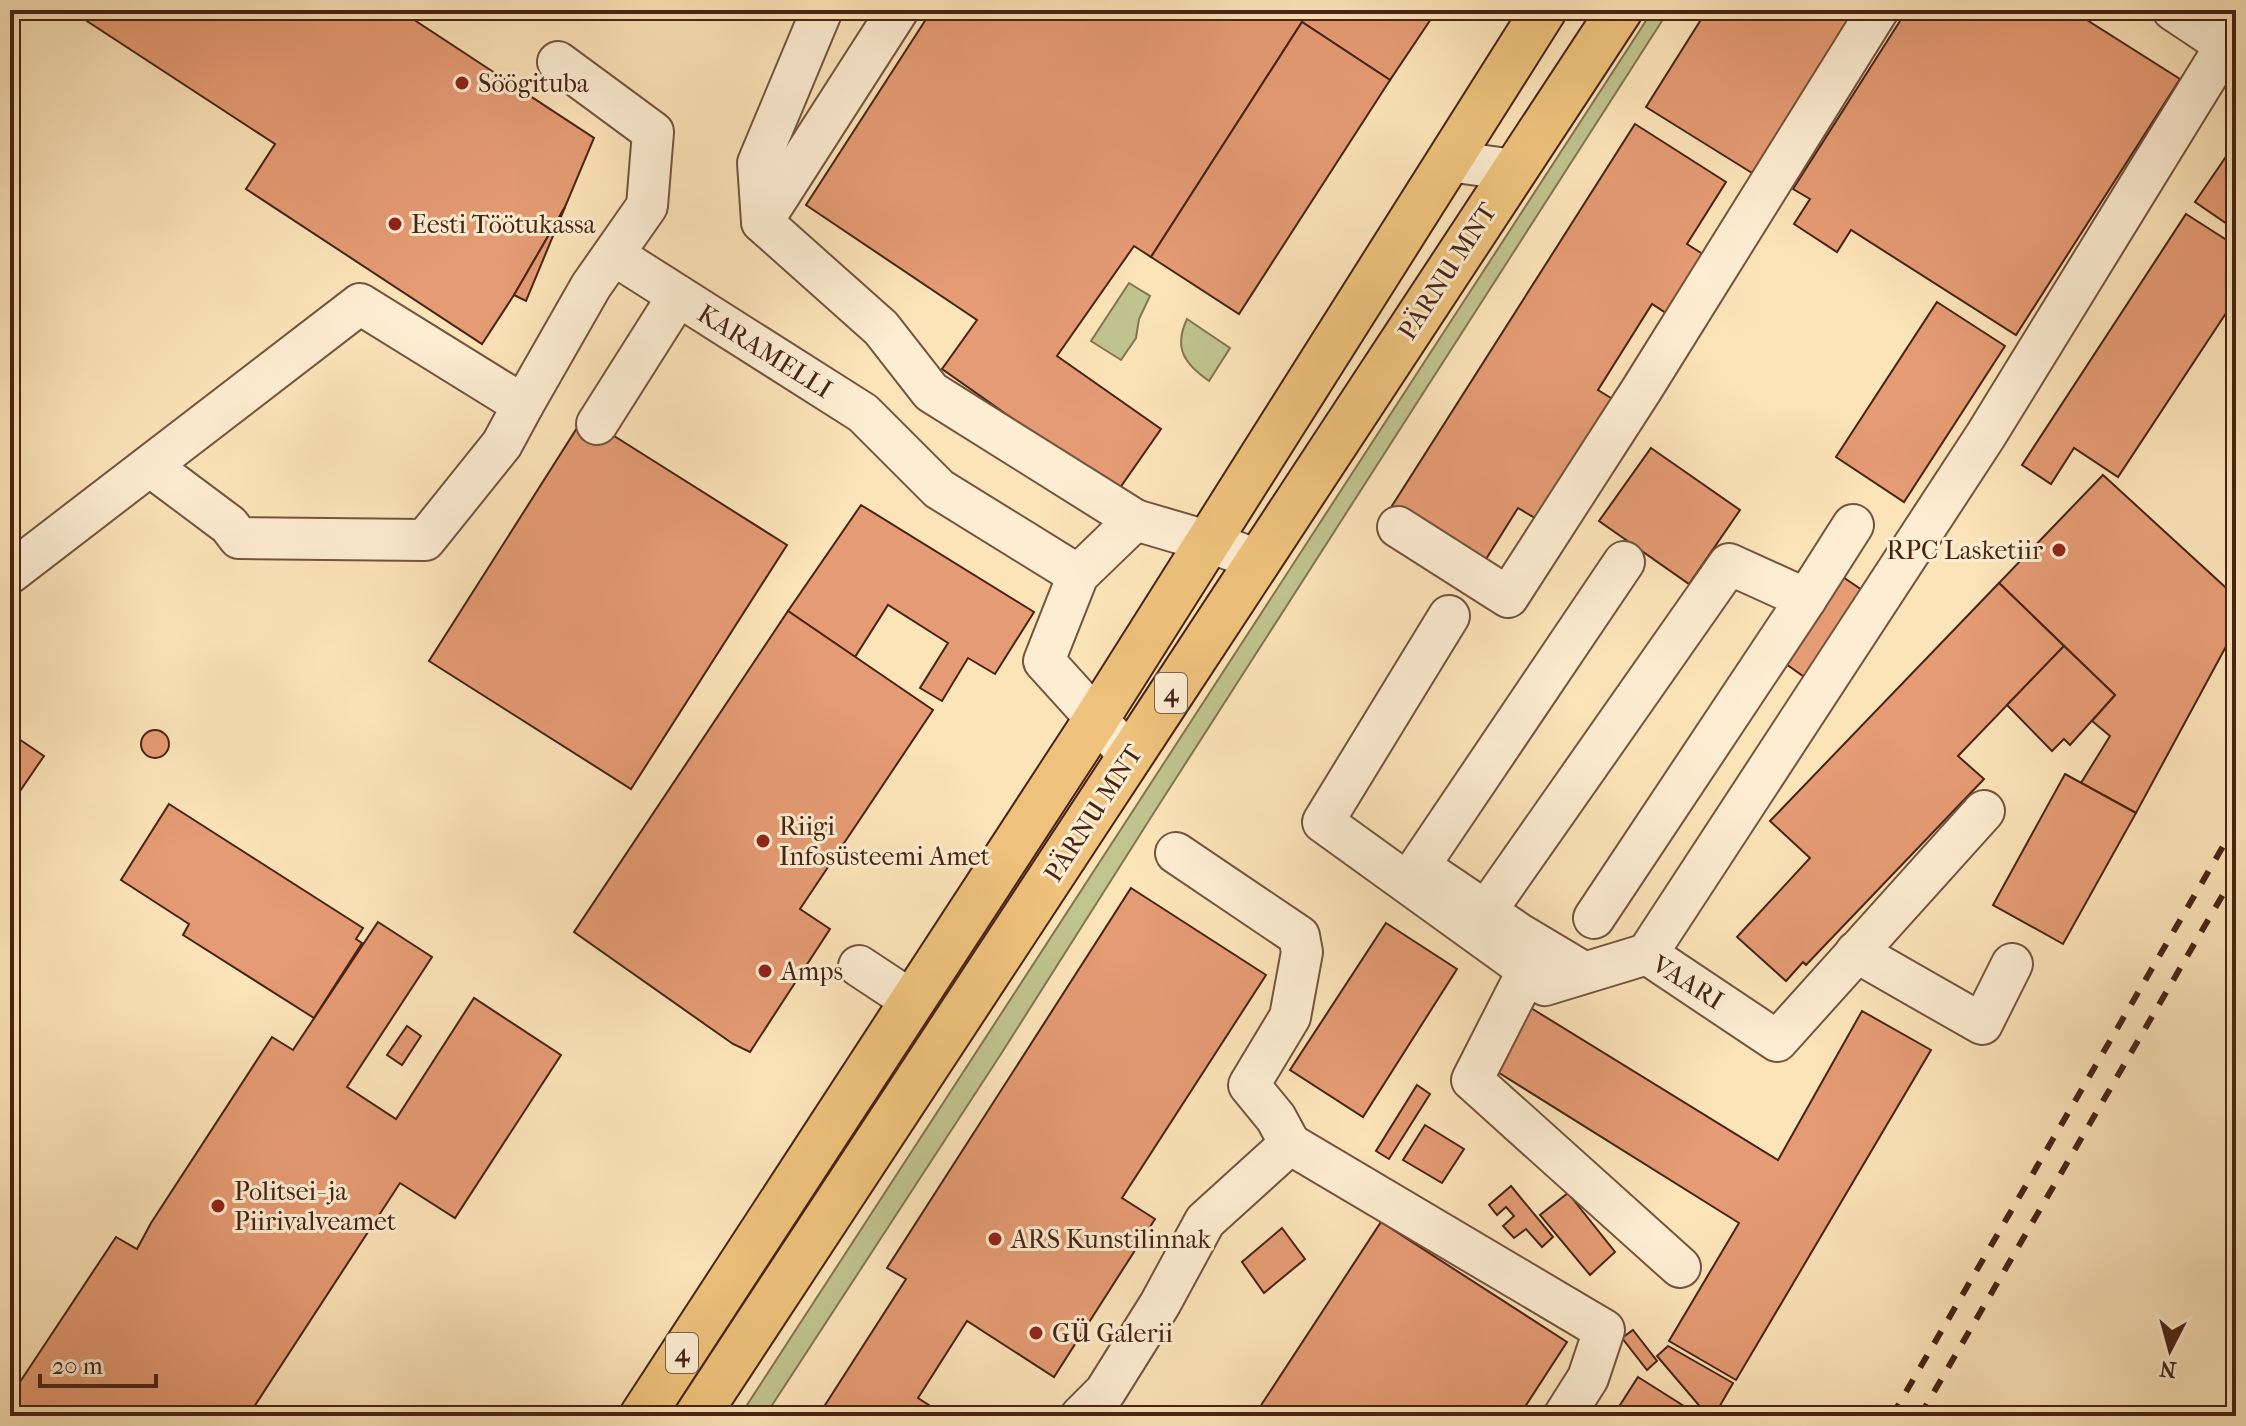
<svg xmlns="http://www.w3.org/2000/svg" width="2246" height="1426" font-family="'IM FELL French Canon',serif">
<style>
.green{fill:#c0c48f;stroke:#847452;stroke-width:2}
.building{fill:#e59b73;stroke:#482315;stroke-width:2}
.lines{fill:none;stroke-linecap:round;stroke-linejoin:round}
.minor-casing{stroke:#75533e;stroke-width:44}
.major-casing{stroke:#482315;stroke-width:48}
.minor{stroke:#fdedd2;stroke-width:40}
.major{stroke:#eec27c;stroke-width:44}
.rail{stroke:#482315;stroke-width:6;stroke-dasharray:14 14;stroke-linecap:butt}
.poi-dot{fill:#8f2418;stroke:#fdedd2;stroke-width:3}
.labels{text-anchor:middle;stroke-width:6;stroke-linejoin:round;paint-order:stroke}
.shield{fill:#fdedd2;stroke:#7e604e;stroke-width:2}
.shield-label{font-size:24px;font-weight:bold;fill:#482315}
.poi-label{font-size:26px;fill:#482315;stroke:#fdedd2;text-anchor:start}
.street-label{font-size:26px;fill:#482315;stroke:#fdedd2}
</style>
<rect width="100%" height="100%" fill="#fce4b9"/>
<filter id="stains"><feTurbulence type="fractalNoise" baseFrequency=".0025" numOctaves="4"/><feColorMatrix values="0 0 0 0 .2 0 0 0 0 .09 0 0 0 0 .02 0 0 0 .5 -.17"/></filter>
<radialGradient id="worn" r=".72"><stop offset=".6" stop-color="#630" stop-opacity="0"/><stop offset="1" stop-color="#630" stop-opacity=".3"/></radialGradient>
<g class="green">
<path d="M1653,10h16l-514,801 -154,243 -236,362h-22l4,-11z"/>
<path d="M1129,283l21,13 -11,23 -3,19 -15,22 -30,-19z"/>
<path d="M1187,319l43,29 -21,33c-24,-17 -36,-32 -22,-62z"/>
</g>
<g class="building">
<path d="M70,10h329l195,128 -29,69 -51,88 -32,49 -236,-155 29,-45z"/>
<path d="M932,10h505l-47,70 -88,-58 -151,235 -17,-11 -77,110 104,73 -44,63 -175,-123 35,-49 -171,-115z"/>
<path d="M1707,10h153l-108,163 -106,-66z"/>
<path d="M1907,10h164l109,69 -164,256 -165,-105 -14,22 -43,-28 16,-25 -17,-10z"/>
<path d="M1302,22l88,58 -151,234 -88,-57z"/>
<path d="M1635,124l91,58 -39,62 22,14 -37,59 -20,-13 -54,86 21,13 -79,118 -22,-13 -37,59 -91,-58z"/>
<path d="M2236,142v88l-41,-28z"/>
<path d="M565,207l-39,94 -12,-6z"/>
<path d="M2186,214l50,32v52l-118,179 -44,-29 -23,36 -29,-19z"/>
<path d="M1937,302l68,44 -101,156 -68,-45z"/>
<path d="M584,417l203,128 -156,244 -202,-128z"/>
<path d="M1651,448l89,62 -51,74 -90,-63z"/>
<path d="M2103,475l133,122v31l-100,185 -55,-30 29,-47 -18,-15 23,-26 -116,-112z"/>
<path d="M861,505l173,107 -39,62 -27,-16 -26,43 -22,-13 28,-45 -60,-38 -33,52 -67,-46z"/>
<path d="M1840,575l25,17 -55,89 -31,-22z"/>
<path d="M1999,583l65,63 -106,110 26,23 -158,165 -20,21 -3,-3 -17,19 -49,-44 73,-79 -40,-37z"/>
<path d="M788,611l145,99 -133,199 30,20 -80,123 -17,-8 -159,-112z"/>
<path d="M2064,646l51,49 -45,50 -6,-6 -12,12 -45,-46z"/>
<circle cx="155" cy="744" r="14"/>
<path d="M10,733l34,23 -24,35 -10,-8z"/>
<path d="M2065,774l71,39 -73,131 -70,-39z"/>
<path d="M169,804l194,124 -7,11 6,4 -48,75 -131,-83 6,-11 -68,-44z"/>
<path d="M1131,888l135,87 -144,223 33,21 -101,158 -87,-56 -49,77 28,18h-128l88,-137 -19,-11z"/>
<path d="M378,922l54,35 -85,130 49,32 78,-121 87,57 -106,163 -55,-35 -152,233h-238v-19l106,-160 21,12 14,-26 121,-186 21,13z"/>
<path d="M1386,923l71,46 -94,148 -73,-47z"/>
<path d="M1531,1008l247,152 84,-149 69,39 -195,330 -67,-39 70,-118 -243,-152z"/>
<path d="M407,1026l14,10 -19,29 -15,-10z"/>
<path d="M1417,1085l13,9 -41,65 -13,-8z"/>
<path d="M1425,1125l39,24 -22,34 -39,-23z"/>
<path d="M1511,1186l42,51 -11,10 -16,-18 -12,9 -11,-12 11,-10 -8,-9 -9,8 -8,-10z"/>
<path d="M1568,1193l47,59 -25,23 -50,-60z"/>
<path d="M1381,1222l186,120 -48,74h-265z"/>
<path d="M1282,1228l23,31 -41,34 -22,-31z"/>
<path d="M1633,1330l24,31 -10,9 -25,-32z"/>
<path d="M1668,1346l65,37 -19,33h-6l-51,-60z"/>
<path d="M1638,1377l57,36 -2,3h-80z"/>
</g>
<g class="lines">
<defs>
<g id="minor">
<path d="M822,10l-64,153 4,59 119,106 50,64 204,128"/>
<path d="M2173,10l63,42"/>
<path d="M1449,161l65,9"/>
<path d="M762,222l136,-212"/>
<path d="M614,255l249,158 76,76 139,86"/>
<path d="M597,424l81,-128"/>
<path d="M150,466l79,59 10,13 186,2 77,-96 21,-39"/>
<path d="M1398,527l110,70 134,-208 236,-379"/>
<path d="M10,573l350,-269 163,101 68,-119 56,-80 6,-74 -95,-70"/>
<path d="M1449,616l-126,206 205,148 17,15 102,-31 130,87 207,-230"/>
<path d="M1130,756l-86,-95 34,-86 57,-55 75,22 47,18"/>
<path d="M1176,853l123,83 3,16 -12,65 -41,68 27,33 14,26"/>
<path d="M1486,911l243,-347 77,35"/>
<path d="M1594,918l212,-319 47,-74"/>
<path d="M1856,952l126,72 30,-60"/>
<path d="M1647,954l339,-519 240,-390"/>
<path d="M859,966l53,35"/>
<path d="M1528,970l-56,110 208,187"/>
<path d="M1583,972l-62,-37 -102,-69 205,-304"/>
<path d="M1081,1416l24,-24 55,-88 45,-83 85,-77 314,186 -16,48 -24,38"/>
</g>
<g id="major">
<path d="M642,1416l455,-698 447,-708"/>
<path d="M697,1416c309,-468 614,-938 923,-1406"/>
</g>
</defs>
<use href="#minor" class="minor-casing"/>
<use href="#major" class="major-casing"/>
<use href="#minor" class="minor"/>
<use href="#major" class="major"/>
<g class="rail">
<path d="M1892,1416l344,-592"/>
<path d="M1920,1416l316,-544"/>
</g>
</g>
<g class="poi-dot">
<circle cx="462" cy="83" r="8"/>
<circle cx="395" cy="224" r="8"/>
<circle cx="2059" cy="550" r="8"/>
<circle cx="763" cy="841" r="8"/>
<circle cx="765" cy="971" r="8"/>
<circle cx="218" cy="1206" r="8"/>
<circle cx="995" cy="1239" r="8"/>
<circle cx="1036" cy="1333" r="8"/>
</g>
<g class="labels">
<g class="shield">
<rect x="1155" y="673" width="32" height="40" rx="6"/>
<rect x="666" y="1333" width="32" height="40" rx="6"/>
</g>
<g class="shield-label">
<text x="1171" y="701">4</text>
<text x="682" y="1361">4</text>
</g>
<g class="poi-label">
<text x="478" y="92">Söögituba</text>
<text x="411" y="233">Eesti Töötukassa</text>
<text x="2043" y="559" text-anchor="end">RPC Lasketiir</text>
<text x="779" y="835">Riigi<tspan x="779" dy="30">Infosüsteemi Amet</tspan></text>
<text x="781" y="980">Amps</text>
<text x="234" y="1200">Politsei- ja<tspan x="234" dy="30">Piirivalveamet</tspan></text>
<text x="1011" y="1248">ARS Kunstilinnak</text>
<text x="1052" y="1342">GÜ Galerii</text>
</g>
<g class="street-label">
<text transform="translate(1447 271) rotate(-57)" y="9">PÄRNU MNT</text>
<text transform="translate(765 351) rotate(32)" y="9">KARAMELLI</text>
<text transform="translate(1093 813) rotate(-57)" y="9">PÄRNU MNT</text>
<text transform="translate(1688 982) rotate(32)" y="9">VAARI</text>
</g>
</g>
<rect width="2246" height="1426" fill="none" stroke="#fce4b9" stroke-width="40"/>
<rect x="12" y="12" width="2222" height="1402" fill="none" stroke="#482315" stroke-width="4"/>
<rect x="20" y="20" width="2206" height="1386" fill="none" stroke="#482315" stroke-width="2"/>
<g transform="translate(2170 1350) rotate(186)" stroke="#fdedd2" stroke-width="6" paint-order="stroke">
<path d="M0-6L14 30L0 20L-14 30Z" fill="#482315"/>
<text y="-12" font-size="22" font-weight="bold" text-anchor="middle" fill="#482315">N</text>
</g>
<path d="M40 1374v12h116v-12" fill="none" stroke="#482315" stroke-width="4"/>
<text x="52" y="1374" font-size="24" fill="#482315" stroke="#fdedd2" stroke-width="6" paint-order="stroke">20 m</text>
<rect width="100%" height="100%" filter="url(#stains)"/>
<rect width="100%" height="100%" fill="url(#worn)"/>
</svg>
